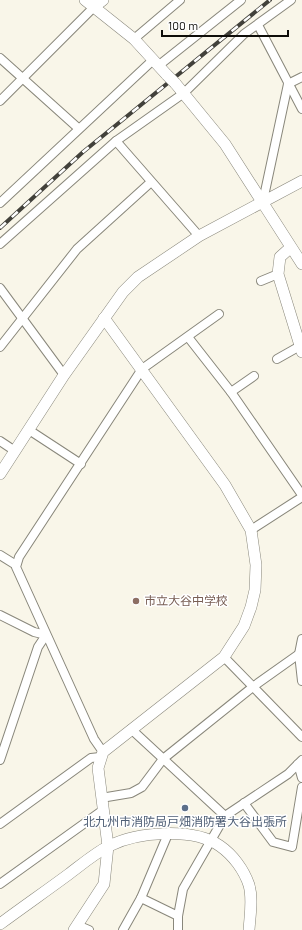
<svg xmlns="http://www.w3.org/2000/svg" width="302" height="930" font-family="Barlow,'Noto Sans JP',sans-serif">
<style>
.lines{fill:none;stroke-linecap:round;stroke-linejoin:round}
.street-casing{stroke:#89877b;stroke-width:10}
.secondary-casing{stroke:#89877b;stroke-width:12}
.street{stroke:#fff;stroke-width:8}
.secondary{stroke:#fff;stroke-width:11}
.rail-casing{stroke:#42413b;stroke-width:4}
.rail{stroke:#fff;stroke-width:2.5;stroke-dasharray:8;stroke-linecap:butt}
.secondary-bridge-casing{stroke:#89877b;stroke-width:12;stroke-linecap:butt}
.secondary-bridge{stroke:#fff;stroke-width:11}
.education-dot{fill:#8d6e63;stroke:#fff;stroke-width:1.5}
.service-dot{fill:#5c6f8a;stroke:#fff;stroke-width:1.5}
.labels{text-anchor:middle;stroke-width:3;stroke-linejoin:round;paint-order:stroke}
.education-label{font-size:12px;fill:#785e54;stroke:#fff;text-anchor:start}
.service-label{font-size:12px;fill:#4e5e75;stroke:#fff}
</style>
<rect width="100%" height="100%" fill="#f9f6e9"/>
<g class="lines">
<defs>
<g id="street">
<path d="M258,25l44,84"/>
<path d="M134,39l46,-39"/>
<path d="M0,58l78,70"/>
<path d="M158,66l83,-66"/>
<path d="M288,84l14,-7"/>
<path d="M0,101l94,-94"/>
<path d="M116,141l83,95"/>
<path d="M263,201l25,-117"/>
<path d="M0,203l153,-143"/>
<path d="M0,244l116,-103 68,-48 60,-59 47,-34"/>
<path d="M261,281l17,-7"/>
<path d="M0,288l64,87"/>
<path d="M188,337l43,55 71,103"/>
<path d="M0,347l77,-98 74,-67"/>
<path d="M277,359l23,-13"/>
<path d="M231,392l23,-16"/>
<path d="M29,430l52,34"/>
<path d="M0,441l15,10"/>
<path d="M251,530l51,-33"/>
<path d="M0,555l16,10"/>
<path d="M0,615l34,17 12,3"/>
<path d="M302,639l-3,15 3,27"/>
<path d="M224,657l78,80"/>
<path d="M131,729l94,87"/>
<path d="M103,752l-9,-13 -78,-172 3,-10 123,-188 77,-55"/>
<path d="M0,760l38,-113 8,-12"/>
<path d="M298,764l4,14"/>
<path d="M101,798l30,-5 11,-6 21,-28 91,-73 45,-32"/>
<path d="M244,803l29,39 19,5 10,-60"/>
<path d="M0,824l91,-66 9,-1"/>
<path d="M0,884l103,-74"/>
<path d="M141,898l37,18"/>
<path d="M77,925l12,5"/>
<path d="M123,930l18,-32 27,-64"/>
<path d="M178,930v-14l5,-27 42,-73 63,-42 14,-14"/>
</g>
<g id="secondary">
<path d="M85,0l49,39 33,36"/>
<path d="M94,7l9,-7"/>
<path d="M175,83l50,61 77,120"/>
<path d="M290,248l-10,9 -2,17 24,78"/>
<path d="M0,474l64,-99 59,-83 15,-15 61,-41 103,-55"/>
<path d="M0,924c23,-17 46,-33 69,-50 12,-9 26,-21 40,-28 28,-14 84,-19 111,0 13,9 24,24 29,39 4,14 1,30 0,45"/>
<path d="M74,930l30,-46 4,-38 -10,-78 5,-16 121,-95 20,-31 7,-19 4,-17 1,-25 -5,-35 -26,-45 -121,-167"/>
</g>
</defs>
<use href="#street" class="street-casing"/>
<use href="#secondary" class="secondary-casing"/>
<use href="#street" class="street"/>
<use href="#secondary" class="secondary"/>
<defs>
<path id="rail" d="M0,228l83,-76 187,-152"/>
</defs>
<use href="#rail" class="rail-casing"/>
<use href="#rail" class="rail"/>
<defs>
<path id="secondary-bridge" d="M167,75l8,8"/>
</defs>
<use href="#secondary-bridge" class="secondary-bridge-casing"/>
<use href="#secondary-bridge" class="secondary-bridge"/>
</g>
<circle class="education-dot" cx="136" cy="601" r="4"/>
<circle class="service-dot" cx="185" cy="808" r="4"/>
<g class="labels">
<g class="education-label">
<text x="144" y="605">市立大谷中学校</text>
</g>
<g class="service-label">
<text x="185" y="826">北九州市消防局戸畑消防署大谷出張所</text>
</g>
</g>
<path d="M162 30v6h126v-6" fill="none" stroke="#0e0d09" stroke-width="2"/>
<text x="168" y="30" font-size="12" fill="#0e0d09" stroke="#ffffff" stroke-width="3" paint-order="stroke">100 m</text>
</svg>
